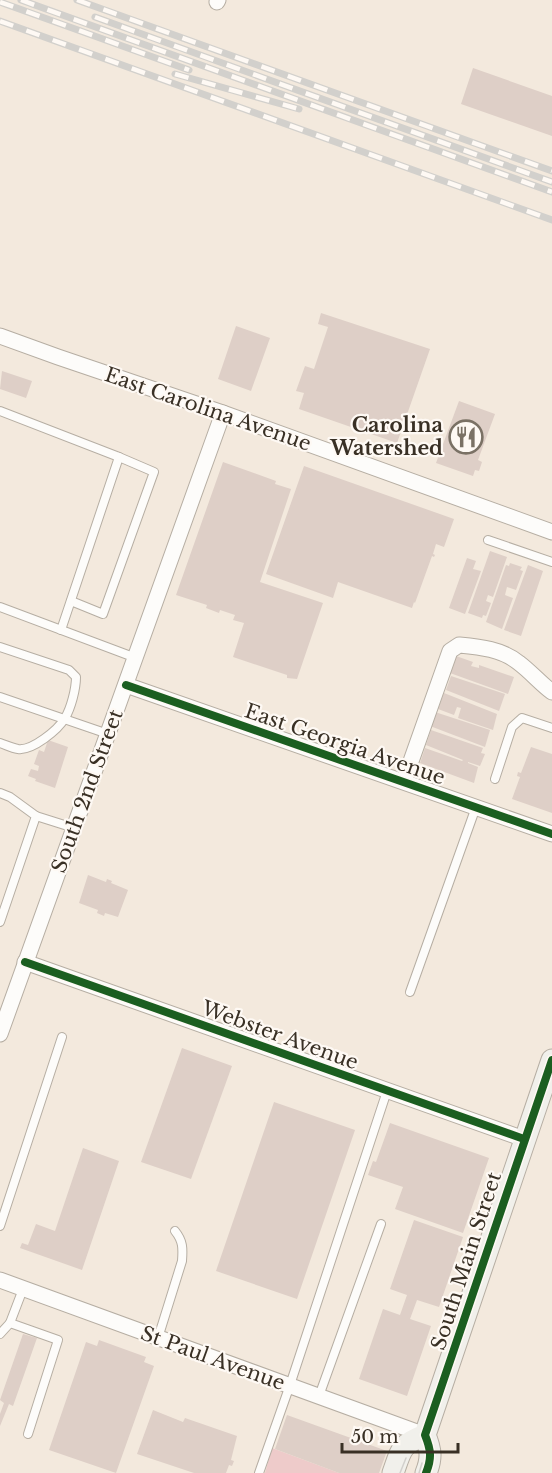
<svg xmlns="http://www.w3.org/2000/svg" width="552" height="1473" font-family="'Libre Baskerville',serif">
<style>
.green{fill:#eecbca}
.building{fill:#decfc7}
.lines{fill:none;stroke-linecap:round;stroke-linejoin:round}
.lane-casing{stroke:#b6aea3;stroke-width:10}
.street-casing{stroke:#b6aea3;stroke-width:17}
.secondary-casing{stroke:#b6aea3;stroke-width:23}
.lane{stroke:#fdfcfa;stroke-width:8}
.street{stroke:#fdfcfa;stroke-width:15}
.secondary{stroke:#f1f0eb;stroke-width:21}
.tram{stroke:#d2d0cc;stroke-width:1.5}
.rail-casing{stroke:#d2d0cc;stroke-width:7}
.rail{stroke:#fef9f4;stroke-width:4.5;stroke-dasharray:14;stroke-linecap:butt}
.cycleway-casing{stroke:#fef9f4;stroke-width:11}
.cycleway{stroke:#1b5e20;stroke-width:8}
.labels{text-anchor:middle;stroke-width:4.5;stroke-linejoin:round;paint-order:stroke}
.street-label{font-size:20px;fill:#393025;stroke:#fef9f4}
.poi-label{font-size:20px;font-weight:bold;fill:#393025;stroke:#fef9f4;text-anchor:end}
</style>
<rect width="100%" height="100%" fill="#f3e9dd"/>
<path class="green" d="M272,1448l67,25h-74z"/>
<g class="building">
<path d="M473,68l79,28v40l-91,-32z"/>
<path d="M321,313l109,36 -33,94 -98,-34 5,-16 -8,-2 9,-25 9,3 14,-42 -10,-3z"/>
<path d="M236,326l34,12 -19,53 -33,-12z"/>
<path d="M2,371l30,10 -6,17 -26,-9z"/>
<path d="M459,401l36,13 -17,46 4,2 -3,9 -4,-1 -2,6 -37,-13z"/>
<path d="M223,462l53,19 -1,3 16,5 -31,93 63,21 -26,76 -10,-1v-3l-54,-18 11,-34 -11,-3 2,-5 -15,-5 -1,3 -13,-5 1,-3 -31,-10z"/>
<path d="M304,466l150,53 -10,28 -8,-3 -3,10 2,1 -1,2 -2,-1 -17,47 -1,-1 -2,6 -74,-26 -5,16 -67,-24z"/>
<path d="M490,551l17,6 -14,40 -5,-2 -2,6 5,2 -5,13 -3,-1 -1,3 -14,-5z"/>
<path d="M467,558l9,3 -3,8 8,2 -16,43 -16,-6z"/>
<path d="M510,563l12,4 -2,3 3,1 -7,19 -9,-3 -2,8 8,3 -11,31 -16,-7 20,-57 3,1z"/>
<path d="M528,565l15,6 -22,65 -17,-6z"/>
<path d="M456,656l17,6 -2,4 8,2v-3l35,12 -6,17 -58,-21z"/>
<path d="M451,676l54,18 -6,17 -53,-21z"/>
<path d="M444,693l53,21 -4,16 -35,-12 3,-10 -4,-1 -3,8 -16,-6z"/>
<path d="M435,712l55,18 -5,17 -55,-21z"/>
<path d="M431,730l52,18 -2,5 4,1 -5,12 -12,-4v1l10,4 -4,16 -54,-20 5,-15 37,13 1,-1 -37,-15z"/>
<path d="M48,740l20,7 -13,41 -20,-7 1,-2 -8,-3 3,-7 7,2 1,-5 -5,-2 5,-14 5,2z"/>
<path d="M531,747l21,7v59l-40,-14 8,-22 -3,-1 1,-4 3,1z"/>
<path d="M88,875l18,7 1,-3 5,2 -1,2 17,7 -10,27 -13,-4 -1,3 -7,-3 1,-3 -19,-7z"/>
<path d="M182,1048l50,18 -41,113 -50,-17z"/>
<path d="M274,1102l81,28 -58,169 -81,-28z"/>
<path d="M390,1123l99,35 -26,75 -68,-24 8,-22 -35,-12 5,-14 3,1z"/>
<path d="M83,1148l36,13 -37,109 -62,-22 2,-5 6,2 8,-21 19,7z"/>
<path d="M414,1220l49,17 -24,70 -22,-7 -7,19 21,7 -24,70 -48,-17 24,-70 17,6 7,-20 -17,-6z"/>
<path d="M23,1334l14,4 -24,68 -4,-2 -9,22v-12l4,-11 -4,-3z"/>
<path d="M99,1340l47,17 -2,5 10,4 -38,107 -67,-23 37,-108 11,4z"/>
<path d="M153,1410l30,12 2,-4 52,18 -6,24 3,1 -2,5 -3,-1 -3,8h-32l-57,-19z"/>
<path d="M287,1415l100,36 -8,22h-40l-64,-24z"/>
</g>
<g class="lines">
<defs>
<g id="lane">
<path d="M0,411l119,46 -58,173"/>
<path d="M488,540l64,22"/>
<path d="M71,601l32,13 51,-142 -35,-15"/>
<path d="M0,607l136,51"/>
<path d="M0,647l69,23 7,7c0,12 -5,31 -11,41 -7,12 -33,33 -47,31 -6,-1 -12,-4 -18,-6"/>
<path d="M0,697l108,37"/>
<path d="M495,779l17,-52 10,-9 30,10"/>
<path d="M0,793l10,4 26,19 -36,106"/>
<path d="M36,816l38,12"/>
<path d="M410,992l66,-185"/>
<path d="M0,1226l62,-189"/>
<path d="M23,1289l-13,34 48,17 -30,94"/>
<path d="M0,1334l10,-11"/>
<path d="M158,1338l24,-77c1,-13 1,-20 -7,-30"/>
<path d="M319,1396l62,-172"/>
<path d="M259,1473l31,-88 97,-294"/>
</g>
<g id="street">
<path d="M217,2l1,-2"/>
<path d="M0,336l58,21 165,56 329,119"/>
<path d="M126,685l426,149"/>
<path d="M404,781l46,-130 9,-6c21,2 43,4 60,18 12,9 21,20 33,29"/>
<path d="M25,962l499,177"/>
<path d="M0,1034l223,-621"/>
<path d="M0,1280l425,155"/>
</g>
<g id="secondary">
<path d="M393,1473c9,-25 7,-28 32,-38"/>
<path d="M426,1473c6,-15 5,-23 -1,-38l127,-375"/>
</g>
</defs>
<use href="#lane" class="lane-casing"/>
<use href="#street" class="street-casing"/>
<use href="#secondary" class="secondary-casing"/>
<use href="#lane" class="lane"/>
<use href="#street" class="street"/>
<use href="#secondary" class="secondary"/>
<g class="tram">
<path d="M400,1473l6,-15"/>
<path d="M419,1473l3,-10"/>
</g>
<defs>
<g id="rail">
<path d="M21,0l531,192"/>
<path d="M77,0l475,171"/>
<path d="M0,2l189,68"/>
<path d="M95,17l457,165"/>
<path d="M0,21l552,199"/>
<path d="M175,74l124,35"/>
</g>
</defs>
<use href="#rail" class="rail-casing"/>
<use href="#rail" class="rail"/>
<defs>
<g id="cycleway">
<path d="M126,685l426,149"/>
<path d="M25,962l499,177"/>
<path d="M426,1473c6,-15 5,-23 -1,-38l127,-375"/>
</g>
</defs>
<use href="#cycleway" class="cycleway-casing"/>
<use href="#cycleway" class="cycleway"/>
</g>
<defs>
<symbol id="restaurant-ring" viewBox="-11 -11 22 22"><circle r="9.5" fill="#fef9f4" stroke="#7a7165" stroke-width="1.5"/><path d="M-5-6h1v4h1v-4h1v4h1v-4h1v5L-1.5 .5V6h-2V.5L-5-1ZM5-6V6H3V1.5H1.5Q1.5-4 5-6Z" fill="#7a7165"/></symbol>
</defs>
<g fill-rule="evenodd">
<use href="#restaurant-ring" x="447" y="418" width="38" height="38"/>
</g>
<g class="labels">
<g class="street-label">
<text transform="translate(208 409) rotate(19)" y="7">East Carolina Avenue</text>
<text transform="translate(345 744) rotate(19)" y="7">East Georgia Avenue</text>
<text transform="translate(87 791) rotate(-70)" y="7">South 2nd Street</text>
<text transform="translate(280 1035) rotate(20)" y="7">Webster Avenue</text>
<text transform="translate(466 1261) rotate(-72)" y="7">South Main Street</text>
<text transform="translate(213 1358) rotate(20)" y="7">St Paul Avenue</text>
</g>
<g class="poi-label">
<text x="443" y="432">Carolina<tspan x="443" dy="23">Watershed</tspan></text>
</g>
</g>
<path d="M342 1443v9h116v-9" fill="none" stroke="#393025" stroke-width="3"/>
<text x="351" y="1443" font-size="18" fill="#393025" stroke="#fef9f4" stroke-width="4.5" paint-order="stroke">50 m</text>
</svg>
